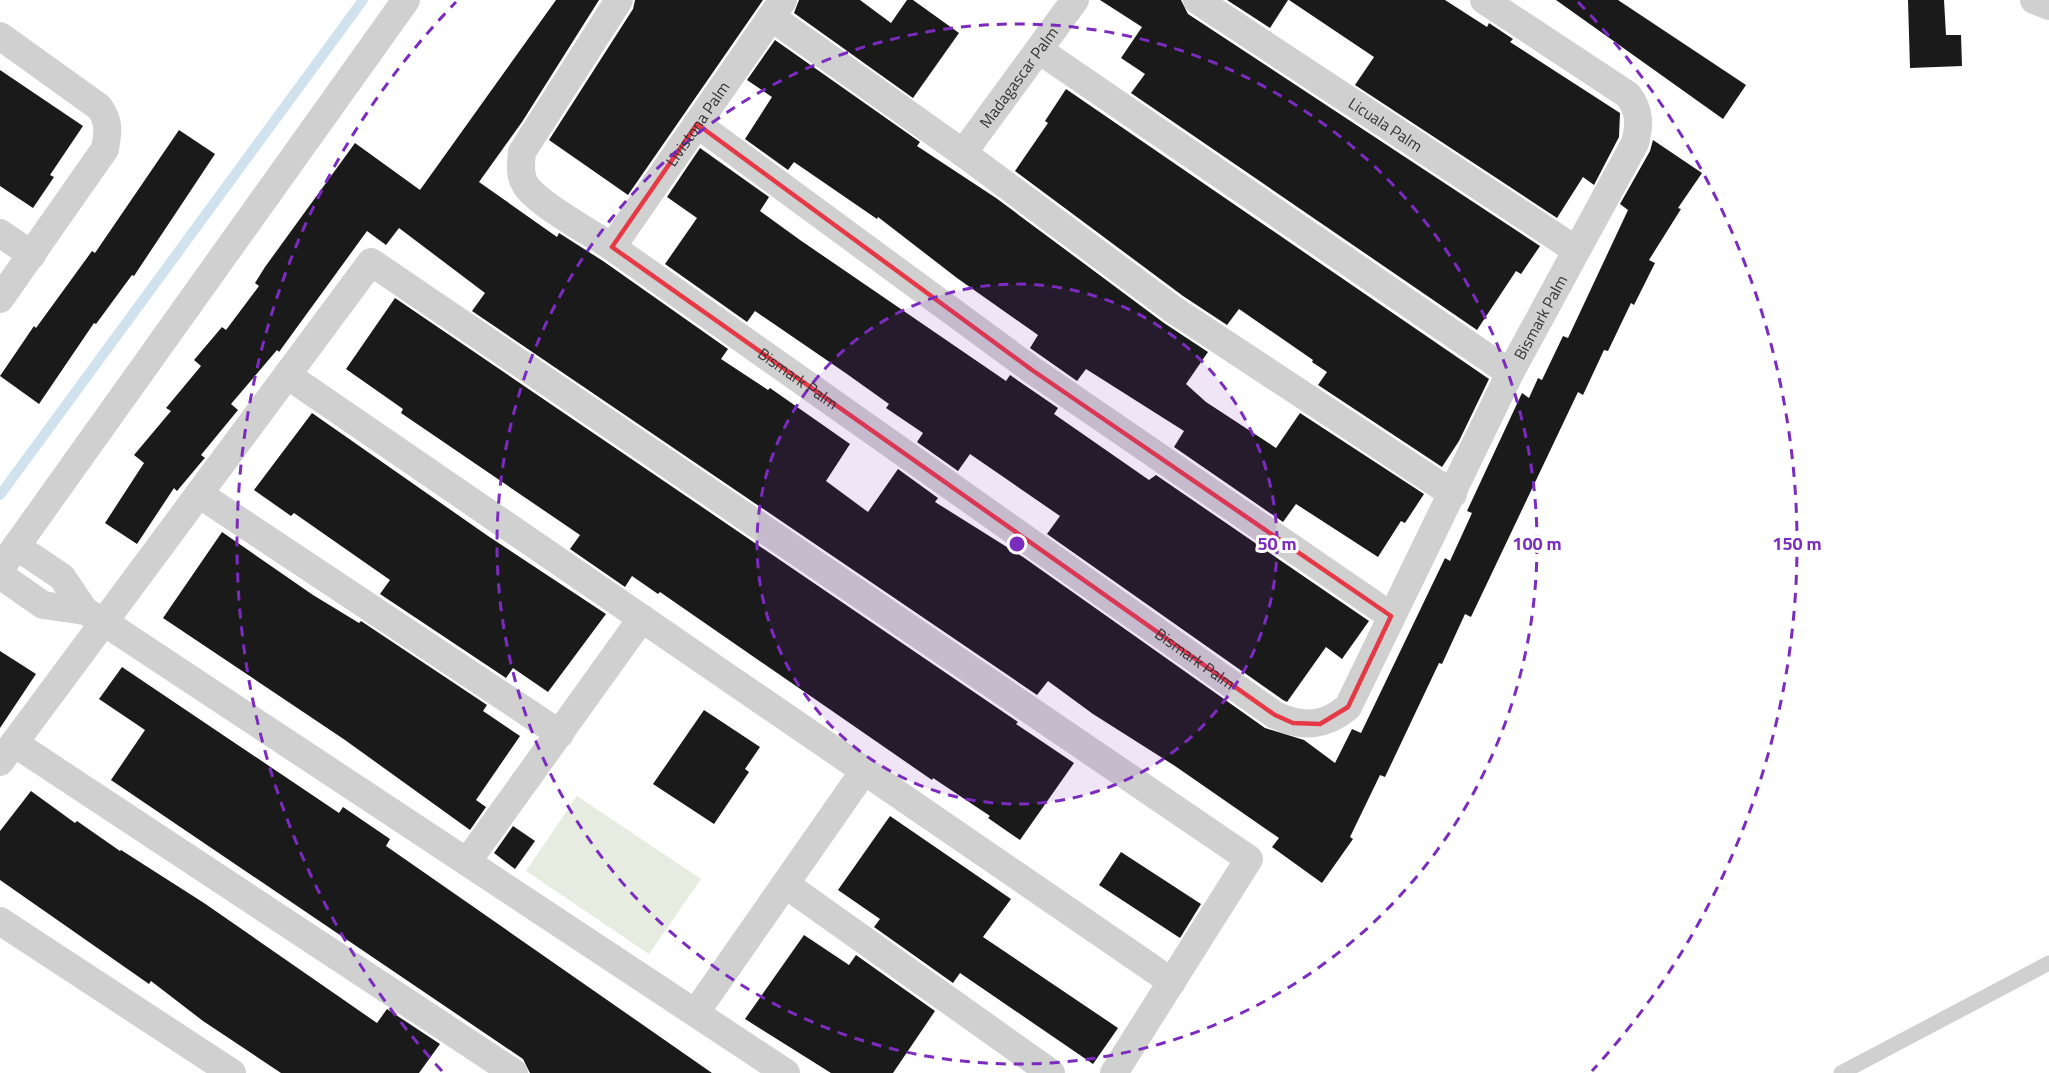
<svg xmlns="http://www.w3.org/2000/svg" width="2049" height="1073" font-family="'Titillium Web',sans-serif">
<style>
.green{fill:#e6ecdf}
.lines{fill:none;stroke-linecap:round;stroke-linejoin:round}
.stream{stroke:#cfe2ee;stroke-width:10}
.building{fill:#1a1a1a}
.service{stroke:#d0d0d0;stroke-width:15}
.minor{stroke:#d0d0d0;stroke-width:28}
.marked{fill:none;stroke:#e63946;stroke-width:4.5;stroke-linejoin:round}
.ring{fill:none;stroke:#7b2cbf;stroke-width:3;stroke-dasharray:10 8}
.labels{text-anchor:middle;stroke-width:6;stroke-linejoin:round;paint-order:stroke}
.street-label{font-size:16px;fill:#333;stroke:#fff}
.centre{fill:#7b2cbf;stroke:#fff;stroke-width:3}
.ring-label{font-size:18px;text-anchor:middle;font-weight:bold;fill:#7b2cbf;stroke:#fff;stroke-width:6;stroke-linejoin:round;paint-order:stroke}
</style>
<rect width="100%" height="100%" fill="#fff"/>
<path class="green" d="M577,796l124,83 -52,75 -123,-83z"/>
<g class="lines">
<path class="stream" d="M0,495l363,-495"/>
</g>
<g class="building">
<path d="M556,0h43l-77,122 -43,60 78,55 2,-4 44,28 125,88 -7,10 47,31 2,-2 80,56 -24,37 42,31 30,-43 40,29 -3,4 88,55 242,171 39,12 31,23 17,-34 9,4 84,-175 5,3 22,-48 -5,-2 55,-118 7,5 9,-20 4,2 21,-44 5,2 60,-128 -8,-6 30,-53 3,-11 49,33 -24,35 3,1 -32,51 6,3 -21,42 -3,-2 -23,48 -4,-1 -21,45 -5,-3 -107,225 -6,-3 -23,50 -3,-1 -54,114 -5,-2 -30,62 3,2 -31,44 -50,-36 7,-9 -104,-72 -82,-52 -45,-33 -11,14 -565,-384 13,-18 -86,-65 -13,17 -19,-14 -88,121 -2,-2 -46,54 7,6 -37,45 4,3 -2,2 -26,31 -3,-3 -37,56 -32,-21 39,-60 -10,-8 37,-44 -5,-3 35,-42 -7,-6 28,-33 4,3 33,-44 -4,-3 10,-16 90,-124 65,47z"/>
<path d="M635,0h128l-135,195 -79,-55 84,-131z"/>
<path d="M799,0h61l31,23 16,-23h6l46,33 -46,65 -119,-85z"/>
<path d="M1100,0h81l7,14 352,232 -19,28 -5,-3 -39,59 -346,-237 14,-19 -24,-16 21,-31z"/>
<path d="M1227,0h61l-18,28z"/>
<path d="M1289,0h156l42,27 2,-4 24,16 -3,3 110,71 -1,24 -25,48 -11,-8 -26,41 -202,-133 19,-28z"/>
<path d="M1556,0h62l128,85 -23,34z"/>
<path d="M1908,0h36l2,35h15l1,31 -52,2z"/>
<path d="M775,40l145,102 -3,4 79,52 168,125 44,29 -22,32 20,18 70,46 24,-35 124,81 -19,29 -4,-2 -23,36 -82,-53 -13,18 -109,-75 10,-16 -98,-62 -9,12 -47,-33 8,-13 -81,-57 -79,-61 -1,2 -83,-57 -6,8 -43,-31 27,-42 -25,-17z"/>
<path d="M0,70l83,56 -33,49 4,2 -21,31 -33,-22z"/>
<path d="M1066,89l423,290 -30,62 -17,26 -124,-82 9,-13 -15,-10 1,-2 -74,-51 -12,16 -44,-29 -168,-125 33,-48 -3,-2z"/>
<path d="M179,130l36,24 -81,122 -2,-1 -36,49 -2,-1 -55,81 -39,-28 34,-50 2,2 56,-77 3,2z"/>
<path d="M700,148l69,49 -9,14 40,29 206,141 4,-6 48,33 -4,6 95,66 7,-5 213,146 -27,38 -16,-12 -39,55 -4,-2 -236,-166 13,-18 -90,-62 -12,17 -41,-29 6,-9 -37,-25 3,-4 -42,-30 -92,-63 -8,11 -82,-58 32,-46 -30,-21z"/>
<path d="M395,298l623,424 -2,2 58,39 -54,77 -32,-22 2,-2 -57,-38 -1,2 -272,-188 -2,2 -26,-18 -7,11 -55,-38 10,-14 -179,-122 2,-4 -57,-40z"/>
<path d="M312,413l176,123 118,78 -58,78 -35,-24 -7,10 -126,-84 10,-14 -96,-67 -3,3 -37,-26z"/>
<path d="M222,532l91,63 46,28 2,-2 126,84 -4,6 37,25 -44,64 10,7 -16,23 -125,-90 -182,-122z"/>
<path d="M0,651l36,23 -36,54z"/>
<path d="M122,667l217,146 4,-6 47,32 -4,7 326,227h-182l-7,-14 -412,-279 34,-50 -46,-31z"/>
<path d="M704,710l56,37 -15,22 4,3 -35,52 -61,-40z"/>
<path d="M31,791l44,32 2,-2 43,30 1,-1 83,53 173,120 10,-14 53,35 -21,29h-138l-78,-52 -52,-40 -2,3 -149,-104v-49z"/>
<path d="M890,816l121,83 -28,38 135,91 -25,36 -133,-91 -7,10 -79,-56 6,-8 -42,-29z"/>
<path d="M513,826l22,15 -20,28 -21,-16z"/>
<path d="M1121,852l80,52 -21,34 -81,-53z"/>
<path d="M804,935l45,30 7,-10 79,56 -42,62h-62l-86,-54z"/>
</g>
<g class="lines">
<path class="service" d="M1841,1073l208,-110"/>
<g class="minor">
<path id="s1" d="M619,0l-97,152c-1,11 -3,22 3,32 10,19 67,49 87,63l663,468c28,13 49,12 73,-8l162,-334 125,-230c5,-19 5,-32 -7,-48l-144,-95"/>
<path id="s2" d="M1197,0l379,250"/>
<path d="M2034,0l15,6"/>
<path d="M771,17l192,136 211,157 279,184"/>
<path d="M0,36l99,71c11,15 9,25 6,42l-105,150"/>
<path d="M1039,50l471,323"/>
<path d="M697,124l335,246 359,246"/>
<path id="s3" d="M963,153l112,-153"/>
<path d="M0,233l32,22"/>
<path id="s4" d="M612,247l171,-247"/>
<path d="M287,375l885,607"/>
<path d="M199,494l361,240"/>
<path d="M16,546l46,31 23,34"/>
<path d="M0,569l406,-569"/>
<path d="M0,575l43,30 42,6 19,11 682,451"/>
<path d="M14,743l500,330"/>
<path d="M0,762l371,-500 878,597 -135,214"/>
<path d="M467,862l175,-244"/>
<path d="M785,884l266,189"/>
<path d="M0,921l232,152"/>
<path d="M696,1012l168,-241"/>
</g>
</g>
<path class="marked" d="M697,124l335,246 359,246 -43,91 -28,17 -27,-1 -18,-8 -663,-468z"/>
<circle cx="1017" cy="544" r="260" fill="#7b2cbf" fill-opacity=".12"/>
<g class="ring">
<circle cx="1017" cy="544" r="260"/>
<circle cx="1017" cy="544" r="520"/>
<path d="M442 1071A780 780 0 0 1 456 2M1578 2A780 780 0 0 1 1592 1071"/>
</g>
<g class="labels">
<g class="street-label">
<text dy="6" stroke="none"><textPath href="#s3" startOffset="94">Madagascar Palm</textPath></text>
<text dy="6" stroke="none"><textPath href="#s4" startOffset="150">Livistona Palm</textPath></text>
<text dy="6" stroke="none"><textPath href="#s2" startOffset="226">Licuala Palm</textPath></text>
<text dy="6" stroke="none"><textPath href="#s1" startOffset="1646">Bismark Palm</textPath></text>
<text dy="6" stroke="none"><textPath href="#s1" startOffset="549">Bismark Palm</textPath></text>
<text dy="6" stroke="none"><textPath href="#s1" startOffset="1035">Bismark Palm</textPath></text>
</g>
</g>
<circle cx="1017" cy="544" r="9" class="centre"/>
<g class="ring-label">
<text x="1277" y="550">50 m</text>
<text x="1537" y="550">100 m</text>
<text x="1797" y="550">150 m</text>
</g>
</svg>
